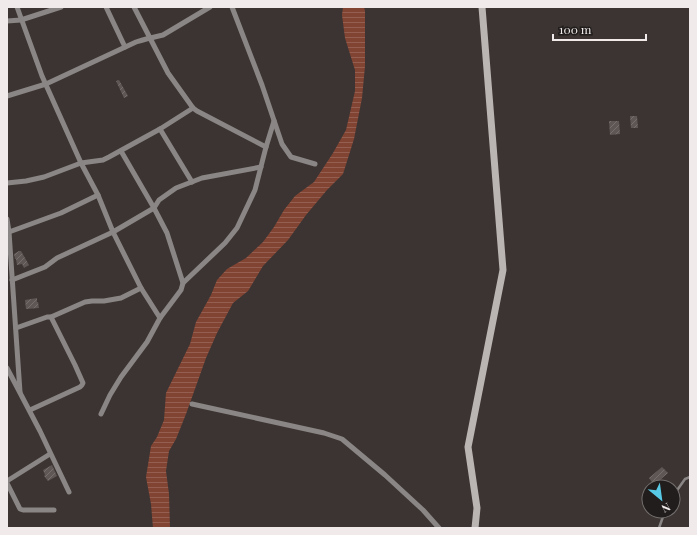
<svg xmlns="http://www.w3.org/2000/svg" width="697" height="535" font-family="'Playfair Display',serif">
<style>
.water{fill:url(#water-rules)}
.building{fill:url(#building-hatch)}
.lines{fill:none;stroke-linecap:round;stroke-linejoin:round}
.lane{stroke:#8a8685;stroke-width:2.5}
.street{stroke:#8a8685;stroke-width:5}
.secondary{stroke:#bab4b2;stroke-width:7}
</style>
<defs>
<pattern id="water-rules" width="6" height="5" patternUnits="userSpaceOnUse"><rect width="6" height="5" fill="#824432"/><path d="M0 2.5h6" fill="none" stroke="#945f50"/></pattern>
<pattern id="building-hatch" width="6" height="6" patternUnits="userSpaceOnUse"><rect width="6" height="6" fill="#5f5755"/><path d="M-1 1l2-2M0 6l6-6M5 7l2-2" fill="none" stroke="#766f6e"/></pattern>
</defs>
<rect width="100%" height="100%" fill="#3c3432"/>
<path class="water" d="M343,7h21l1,4v55l-3,32 -8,41 -11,35 -16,16 -21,25 -18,25 -25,26 -15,25 -15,12 -16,30 -11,25 -20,56 -10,25 -7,12 -3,20 3,23 1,34h-17l-2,-24 -5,-27 5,-31 6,-9 7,-17 2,-27 24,-49 6,-22 15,-27 6,-15 10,-11 19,-11 17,-16 11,-15 10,-17 11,-14 19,-14 19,-29 13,-23 9,-39v-21l-10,-32 -3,-23z"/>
<g class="building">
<path d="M119,80l9,16 -4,2 -8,-17z"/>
<path d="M630,116h7l1,12h-7z"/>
<path d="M609,121h10l1,13 -10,1z"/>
<path d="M19,251h2l8,14 -5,3 -2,-4 -5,1 -1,-6h-1l-1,-5z"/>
<path d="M37,298v4h1l1,6 -13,1 -1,-9z"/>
<path d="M52,465l5,11 -9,5 -4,-5 1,-1 -2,-5z"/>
<path d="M662,467l6,6 -14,12 -5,-7z"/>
</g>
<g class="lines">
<g class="lane">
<path d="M673,496l12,-17 5,-2"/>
<path d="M659,528l6,-17"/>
</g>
<g class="street">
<path d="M17,7l25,69 39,87 17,32 15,37 28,56 19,30"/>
<path d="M106,7l19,40"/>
<path d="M134,7l34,66 25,35 4,3 69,36"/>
<path d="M232,7l30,78 20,59 9,13 24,7"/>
<path d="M7,21l14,-1 40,-13"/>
<path d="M7,96l39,-12 90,-42c9,-3 18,-5 27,-7l47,-28"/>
<path d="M160,129l32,53"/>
<path d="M121,151l33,57 13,25 16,50"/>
<path d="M7,183l19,-2 18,-4 37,-14 22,-3 6,-3 51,-28 33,-21"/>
<path d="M7,219l2,13 11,160"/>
<path d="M9,232l52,-19 37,-18"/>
<path d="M12,280l33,-13 12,-9 56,-26 41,-24 5,-8 17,-12 26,-10 59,-11"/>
<path d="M16,328l31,-11h4l34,-15 7,-1h12l17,-3 20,-10"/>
<path d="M7,368l33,63 29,61"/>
<path d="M192,404l132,29 18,6 43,36 38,35 16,18"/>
<path d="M30,410l50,-23 2,-2 1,-2 -8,-18 -24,-48"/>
<path d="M101,414l9,-19 11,-18 26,-35 13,-24 21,-28 2,-7 42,-40 12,-15 18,-38 11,-43 8,-26"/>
<path d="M7,481l43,-27"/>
<path d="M7,483l13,26 3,1h31"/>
</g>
<path class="secondary" d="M475,528l2,-20 -9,-61 35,-177 -21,-263"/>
</g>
<rect width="697" height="535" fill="none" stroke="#f0ebea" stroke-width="16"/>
<g transform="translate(661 499) rotate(151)"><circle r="19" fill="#201d1c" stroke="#736f6e"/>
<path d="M0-3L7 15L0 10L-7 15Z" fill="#58c9e4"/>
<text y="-6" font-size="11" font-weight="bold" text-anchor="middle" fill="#f0ebea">N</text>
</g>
<path d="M553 34v6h93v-6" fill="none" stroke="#f0ebea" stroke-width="2"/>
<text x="559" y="34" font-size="12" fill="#f0ebea" stroke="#201d1c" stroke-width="3" paint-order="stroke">100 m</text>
</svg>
